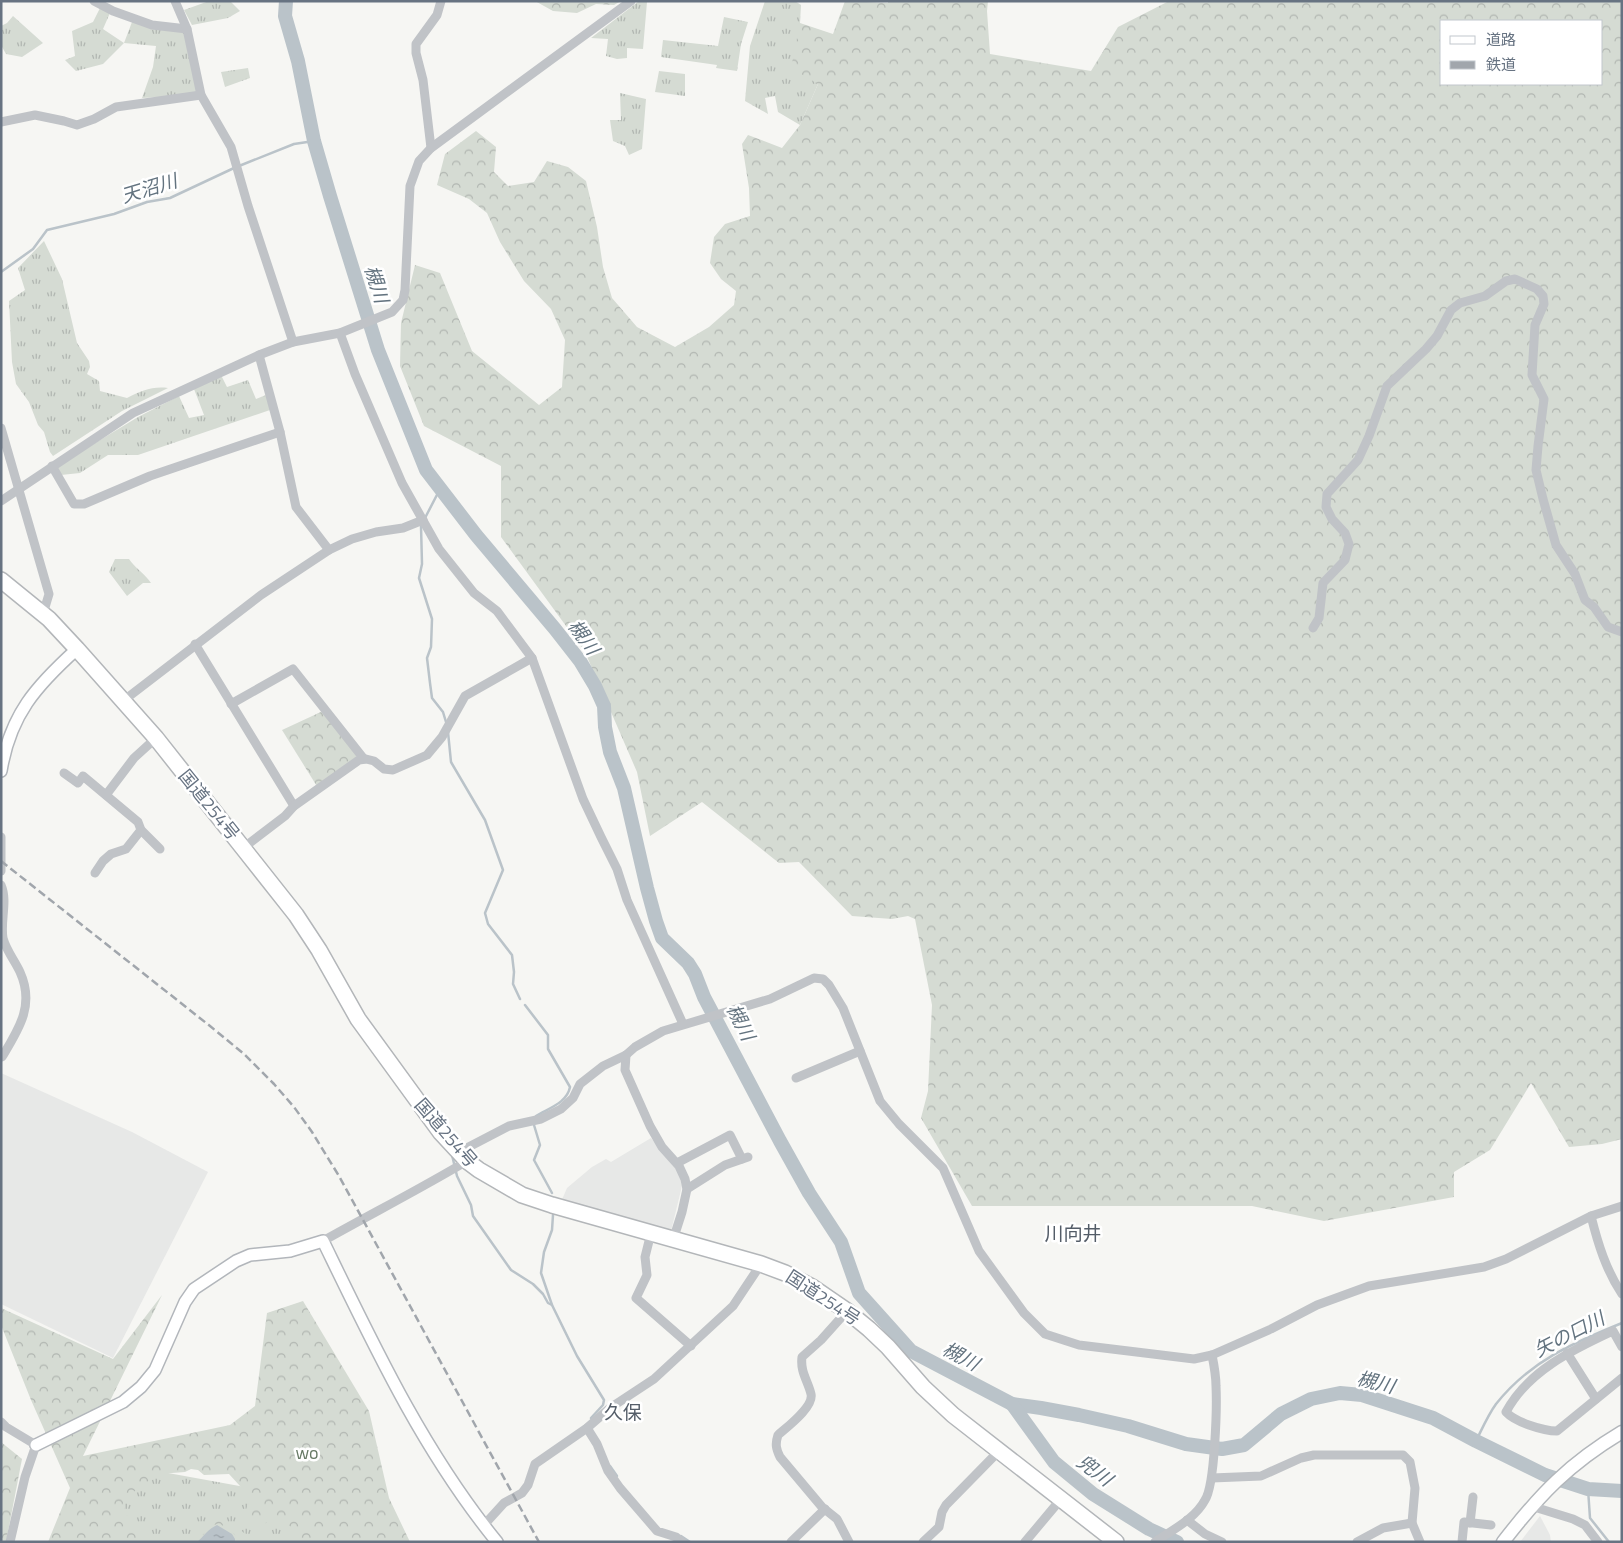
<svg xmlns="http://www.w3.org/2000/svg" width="1623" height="1543" font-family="'Titillium Web','Noto Sans JP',sans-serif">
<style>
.built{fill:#e7e8e7}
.grass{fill:url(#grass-tufts)}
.forest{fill:url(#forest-crowns);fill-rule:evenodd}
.water{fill:url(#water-ripples)}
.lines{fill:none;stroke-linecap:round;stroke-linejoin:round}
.stream{stroke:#bac3c9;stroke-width:2.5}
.river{stroke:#bac3c9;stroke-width:14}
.secondary-casing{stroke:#b2b6bb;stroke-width:14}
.primary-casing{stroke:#b3b7bb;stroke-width:15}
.highway-casing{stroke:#b3b6b9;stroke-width:18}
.street{stroke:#c0c3c7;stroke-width:9}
.secondary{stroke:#fff;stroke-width:11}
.primary{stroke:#fff;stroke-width:12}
.highway{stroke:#fff;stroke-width:15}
.rail{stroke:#a1a6ac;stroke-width:2.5;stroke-dasharray:8 4;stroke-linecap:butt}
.labels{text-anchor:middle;stroke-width:5;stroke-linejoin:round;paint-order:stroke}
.street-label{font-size:18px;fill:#677382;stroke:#fff}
.park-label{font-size:18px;fill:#677a65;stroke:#fff}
.water-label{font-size:19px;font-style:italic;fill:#63737f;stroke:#fff}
.neighbourhood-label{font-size:19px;fill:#545d68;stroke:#fff}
</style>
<defs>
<pattern id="grass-tufts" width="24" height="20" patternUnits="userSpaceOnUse" patternTransform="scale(1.25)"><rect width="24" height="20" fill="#d5dbd3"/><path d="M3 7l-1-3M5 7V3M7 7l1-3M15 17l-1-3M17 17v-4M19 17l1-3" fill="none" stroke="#b1b6b1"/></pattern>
<pattern id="forest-crowns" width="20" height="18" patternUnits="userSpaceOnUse" patternTransform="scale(1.25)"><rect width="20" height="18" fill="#d5dbd3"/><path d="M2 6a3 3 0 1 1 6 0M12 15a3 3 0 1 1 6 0" fill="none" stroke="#b1b6b1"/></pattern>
<pattern id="water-ripples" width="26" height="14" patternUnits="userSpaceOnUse" patternTransform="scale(1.25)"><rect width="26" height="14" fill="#bac3c9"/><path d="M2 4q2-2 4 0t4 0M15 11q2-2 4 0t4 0" fill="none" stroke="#9ba3a9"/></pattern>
</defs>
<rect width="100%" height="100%" fill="#f6f6f3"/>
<g class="built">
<path d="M1,1073l131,59 76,40 -95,186 -112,-54z"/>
<path d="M651,1138l31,39v9l-11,45 -110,-29 6,-14 25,-21 14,-8 5,3z"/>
<path d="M1540,1516l10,19 1,7h-31z"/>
</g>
<g class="grass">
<path d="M209,1h21l10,10 -12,7 -36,7 -8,-15z"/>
<path d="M639,1l8,1 -4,47 -16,-1v10l-10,1 -11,-3 2,-17 -17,-1z"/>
<path d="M765,1h30l6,4 -1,18 18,61 -18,41 -22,-13 -3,-16 -10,2 3,16 -23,-13 5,-55z"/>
<path d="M100,8l10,5 -7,16 21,14 8,-21 52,10 13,59 -1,4 -54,3 11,-31 3,-21 -32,-3 -21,21 -27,7 -11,-11 10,-4 -3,-25 21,-9z"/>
<path d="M13,16l30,27 -21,14 -16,-3 -5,-9v-19l6,-3z"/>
<path d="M724,17l24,5 -7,22 -4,27 -21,-3 1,-3 -56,-8 2,-17 55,6z"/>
<path d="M248,68l2,10 -25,9 -4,-15z"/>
<path d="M659,71l26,3v22l-30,-4z"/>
<path d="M620,93l26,6 -4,50 -13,6 -4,-9 -12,-5 -3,-21h11z"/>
<path d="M44,241l18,38 15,64 12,18 1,6 -3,7 12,7 1,10 27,7c14,-7 25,-12 41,-10l-46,23 -69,45 -3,-4 -6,-20 -6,-7 -9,-23 -13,-18 -4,-22 -3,-61 16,-11 -7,-22z"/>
<path d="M221,375l6,12 21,-7 8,19 10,-4 4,15 -132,45h-30l-28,18 -19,2 -4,-5 2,-5 79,-48 41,-21 10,22 15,-3 -10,-26z"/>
<path d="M115,559h14c6,9 16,15 22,24h-8l-16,13 -18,-24z"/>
<path d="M113,1463l220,40 22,39h-261z"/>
</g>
<g class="forest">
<path d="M535,1h86l-7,4 -18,-1 -19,9 -24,-2z"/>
<path d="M845,1l43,2v-2h100l-1,10 3,43 101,17 27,-44 51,-26h453v1138l-20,5 -33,3 -38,-64 -41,67 -36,22v25l-130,24 -72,-15h-280l-51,-88 7,-27 4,-86 -17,-86 -7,-3 -16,3 -40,-3 -53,-54 -20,1 -77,-61 -52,34 -13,-64 -52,-120 -84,-115v-71l-77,-40 -24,-60 1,-43 14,-58 25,8 32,78 67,54 23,-18 3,-47 -14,-31 -27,-28 -24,-39 -13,-29 -18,-14 -32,-14 8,-31 31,-23 20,16 -2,25 14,14 26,-4 13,-21 21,6 18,14 11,46 6,40 9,31 25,29 38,20 34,-20 25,-22 2,-14 -15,-12 -11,-16 4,-26 11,-13 25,-8 -1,-28 -7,-44 6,-9 34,13 18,-23 18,-41 -27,-16 9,-45 33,11zM1442,21h160v63h-160z"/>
<path d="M323,711l33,43v6l-38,28 -36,-58z"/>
<path d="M162,1295l-79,161 147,-31 25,-19 12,-93 36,-12 66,110 20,87 21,44h-109l-6,-11 -16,-15 -8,-1 -5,8 -9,2 -10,-6 -1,-9 4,-13 -21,-23 -25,1 -6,-5 -7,-1 -6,3 -26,2 -27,19 -7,8 -1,11 7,8 4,11 20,11h-107l22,-54 -39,-88 -30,-75v-17l112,51z"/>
<path d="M1,1442l21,17 -16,83h-5z"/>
<path d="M208,1520h16l25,16 2,2v4c-20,0 -28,-35 -48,-7l-6,-2 3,-6z"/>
</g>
<path class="water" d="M217,1525l15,9 3,5v3h-38c7,-6 11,-13 20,-17z"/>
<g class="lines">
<g class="stream">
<path d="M239,166l55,-22 20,-3"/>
<path d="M1,272l32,-23 14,-19 67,-16 33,-12 23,-4 64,-30"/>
<path d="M425,518l15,-29"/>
<path d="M421,526l1,38 -3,14 13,41 -1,28 -4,11 3,25 2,15 11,14 3,10"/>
<path d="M448,732l3,30 34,58 18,50 -18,43 3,11 24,31 2,17 -1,12 7,15"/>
<path d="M525,1005l23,30v14l22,38c-3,16 -21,21 -34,29"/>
<path d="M534,1125l6,20 -6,15 18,33"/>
<path d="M452,1155l5,21 14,29 2,11 38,54 22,14 10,10 5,9 4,2"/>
<path d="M553,1215l-1,15 -8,22 -3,21 11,32 25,51 27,44 -1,5 -12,13"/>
<path d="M1476,1441c6,-12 12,-26 20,-37 34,-43 77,-61 126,-81"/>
<path d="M610,1466l7,10"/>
<path d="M1588,1489l2,29 19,24"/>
<path d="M681,1536l9,6"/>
</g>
<g class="river">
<path d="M286,1l-1,15 13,45 16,80 16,55 48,154 48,120 50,65 79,94 25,32 15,25 9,20 1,21 5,25 14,36 23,100 9,33 6,17 26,25 7,11 9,23 76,144 29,52 32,49 18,51 52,58 101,53 29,4 38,7 49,11 58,18 36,5 22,-4 37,-31 30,-15 29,-6 22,2 71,23 43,23 69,34 43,14 34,2"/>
<path d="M1012,1404l42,58 39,32 56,35 28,13"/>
</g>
<defs>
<g id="secondary">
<path d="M1,771c9,-56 35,-85 76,-122"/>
<path d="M36,1445l87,-43 18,-15 14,-17 30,-68 9,-13 42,-28 14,-6 40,-4 33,-10c51,105 100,210 174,301"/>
</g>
<path id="primary" d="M1503,1542c37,-48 67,-79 119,-110"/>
<path id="highway" d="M1,580l48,39 28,30 79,89 87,110 53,67 23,35 39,69 83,114 26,28 12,9 43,25 30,10 209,59 24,9 27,14 35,24 22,18 19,18 35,40 30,28 163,127"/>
</defs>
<use href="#secondary" class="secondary-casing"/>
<use href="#primary" class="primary-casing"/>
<use href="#highway" class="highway-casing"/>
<g class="street">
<path d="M94,1l19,10 39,14 35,4"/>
<path d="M175,1l12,28 14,66 30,52 17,59 45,136"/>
<path d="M1,122l34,-7 29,6 13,4 17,-6 22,-12 85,-12"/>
<path d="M431,148l-8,-68 -7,-27v-9l21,-29 4,-14"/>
<path d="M340,333l15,41 47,109 37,66 35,44 23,18 35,47 51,141 18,38 16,32 10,31 56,124"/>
<path d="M259,355l21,77 16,75 33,43"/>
<path d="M1,428l48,166 -6,20"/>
<path d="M52,466l22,38h10l66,-28 130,-44"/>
<path d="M1,501l132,-88 126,-58 34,-13 47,-9 52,-21 11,-12 2,-10 5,-104 9,-25 12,-13 200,-147"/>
<path d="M1313,628l6,-10 4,-35 22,-23 4,-16 -4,-11 -13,-14 -6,-12 1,-13 31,-34 11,-24 18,-50 39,-37 11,-13 14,-26 9,-7 25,-7 21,-15 9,-2 22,10 6,7 1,8 -9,21 -3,50 12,24 -6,47 -2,24 7,29 13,46 19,29 10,26 9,7 14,20 14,5"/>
<path d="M195,644l99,162"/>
<path d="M123,701l138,-106 68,-45 23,-11 24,-7 27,-4 20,-8"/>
<path d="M231,704l62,-35 71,90"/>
<path d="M64,773l14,10 5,-7 55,46 3,8 19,19"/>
<path d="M106,795l28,-37 22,-20"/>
<path d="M1,837v34"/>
<path d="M243,848l42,-32 9,-10 65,-46 7,-1 8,2 10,8 9,1 34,-15 15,-18 23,-41 67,-38"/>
<path d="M95,873l8,-12 8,-7 15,-5 15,-19"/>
<path d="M1,885c7,16 -1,36 2,53 3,12 12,23 17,34 15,33 -1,57 -18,85"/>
<path d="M626,1055l-1,15 25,56 12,21 17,19 6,13 2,10 -5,23 -9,28"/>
<path d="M796,1078l64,-27"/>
<path d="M459,1152l50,-26 32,-7 20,-10 12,-11 7,-14 23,-18 23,-11 9,-8 28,-16 107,-32 44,-21 9,1 6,6 14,23 37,93 19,23 44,44 36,83 45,62 21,21 34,11 115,14 18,-4 59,-26 46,-24 52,-19 115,-19 22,-8 85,-43 31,-10"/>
<path d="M677,1163l53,-28 12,24"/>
<path d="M687,1189l38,-24 23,-8"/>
<path d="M1591,1216c7,28 15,54 31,78"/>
<path d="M651,1233l-6,24 2,18 -11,23 55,48"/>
<path d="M323,1241c48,-27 97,-52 144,-80"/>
<path d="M847,1311l-26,29 -19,17c-2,15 6,24 9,37 3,13 -24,33 -33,41 -3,9 -2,14 2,22l42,50 15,12 12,23"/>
<path d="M1622,1347l-9,-16c-41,19 -85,40 -107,81 9,10 37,19 51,19l65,-53"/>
<path d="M1567,1353l29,46"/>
<path d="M1,1422l5,5 30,18 -11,32 -15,65"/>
<path d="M587,1428l10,16 11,27 12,17 37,43 19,6 6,5"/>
<path d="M1212,1478l49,-2 40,-18 13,-3h89l7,7 5,26 -3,35 8,19"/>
<path d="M1531,1506l42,13 12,6 13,17"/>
<path d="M1187,1520l18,14 17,8"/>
<path d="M1470,1523l3,-26"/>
<path d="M484,1525l20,-22 18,-10 6,-8 7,-21 52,-36 23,-20 44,-29 79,-73 28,-42"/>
<path d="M791,1542l34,-33"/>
<path d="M923,1542l16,-15 3,-15 4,-7 53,-54"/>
<path d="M1025,1542l36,-43"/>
<path d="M1155,1542c17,-12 40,-23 50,-42 10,-15 12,-93 11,-114 0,-10 -2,-21 -4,-31"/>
<path d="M1357,1542l26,-14 29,-5"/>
<path d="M1462,1542l2,-20 27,3"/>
</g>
<use href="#secondary" class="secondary"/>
<use href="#primary" class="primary"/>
<use href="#highway" class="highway"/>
<path class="rail" d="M1,861l209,165 34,28 30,30 20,23 18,25 27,44 200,366"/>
</g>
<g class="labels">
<g class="street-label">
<text transform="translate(209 805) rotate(51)" y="6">国道254号</text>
<text transform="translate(446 1133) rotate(49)" y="6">国道254号</text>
<text transform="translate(823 1298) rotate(33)" y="6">国道254号</text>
</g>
<g class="park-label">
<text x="307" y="1459">wo</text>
</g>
<g class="water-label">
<text transform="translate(149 188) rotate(-17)" y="7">天沼川</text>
<text transform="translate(377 284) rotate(72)" y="7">槻川</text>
<text transform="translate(584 637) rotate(54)" y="7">槻川</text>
<text transform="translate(741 1022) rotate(63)" y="7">槻川</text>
<text transform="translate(1569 1334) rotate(-27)" y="7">矢の口川</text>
<text transform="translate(961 1356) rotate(28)" y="7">槻川</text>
<text transform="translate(1376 1382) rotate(14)" y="7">槻川</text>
<text transform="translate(1095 1470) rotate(37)" y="7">兜川</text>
</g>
<g class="neighbourhood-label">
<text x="1073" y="1240">川向井</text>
<text x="623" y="1419">久保</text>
</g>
</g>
<rect width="1623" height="1543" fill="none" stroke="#677382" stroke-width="5"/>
<rect x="1440" y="20" width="162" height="65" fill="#ffffff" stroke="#c2c7cd"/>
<rect x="1450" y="36" width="25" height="8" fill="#ffffff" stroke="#c2c7cd"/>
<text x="1486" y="45" font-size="15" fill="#677382">道路</text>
<rect x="1450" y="61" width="25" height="8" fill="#a1a6ac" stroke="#c2c7cd"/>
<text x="1486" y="70" font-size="15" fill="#677382">鉄道</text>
</svg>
